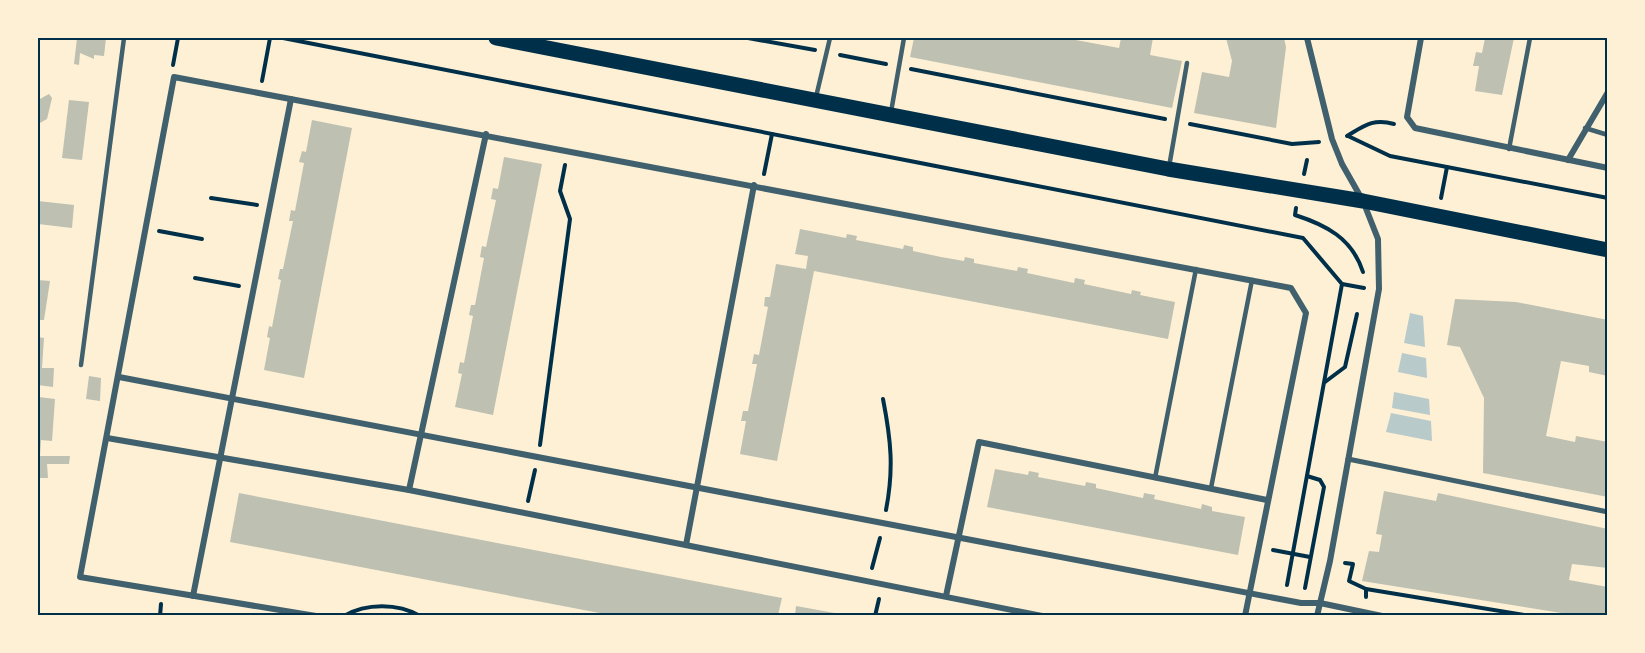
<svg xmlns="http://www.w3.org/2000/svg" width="1645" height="653" font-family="'Source Sans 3',sans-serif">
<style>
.green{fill:#b9caca}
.building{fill:#bec0b2}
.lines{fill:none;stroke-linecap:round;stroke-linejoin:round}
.path{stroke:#003049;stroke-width:4}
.service{stroke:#3f606c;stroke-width:4.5}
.pedestrian{stroke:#3f606c;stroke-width:5}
.minor{stroke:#3f606c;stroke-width:6}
.primary{stroke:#003049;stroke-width:15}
.neatline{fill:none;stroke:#003049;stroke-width:2}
</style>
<rect width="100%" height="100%" fill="#fdf0d5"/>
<g class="green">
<path d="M1410,313l13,3 2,31 -21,-4z"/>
<path d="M1402,353l24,5 1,20 -29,-6z"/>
<path d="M1394,392l35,7 1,16 -38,-7z"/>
<path d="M1391,413l40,8 1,20 -46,-9z"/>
</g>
<g class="building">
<path d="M77,38h29l-2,18 -10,-1v4l-14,-6 -1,12 -5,-1z"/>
<path d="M914,38h151l54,10 2,-10h32l-3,17 32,6 -10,47 -262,-51z"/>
<path d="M1226,38h58l2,9 -10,81 -82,-15 8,-41 27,5 3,-16z"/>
<path d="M1485,38h29l-12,57 -27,-4 4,-25h-6l3,-14 6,1z"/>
<path d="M49,94l3,4 -5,21 -9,5v-24z"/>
<path d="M69,100l20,2 -7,58 -20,-2z"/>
<path d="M312,120l40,8 -48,250 -40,-8 6,-32 -3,-1 2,-11 3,1 9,-47 -3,-1 2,-10h3l10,-48h-4l2,-11 4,1 9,-48 -5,-1 3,-11 4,1z"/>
<path d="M504,157l38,7 -49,251 -38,-8 7,-33 -4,-1 2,-11 4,1 9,-47 -4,-1 2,-10h4l9,-47 -4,-1 2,-11 4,1 10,-47 -5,-1 2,-11 5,1z"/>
<path d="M38,201l36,4 -2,23 -34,-4z"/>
<path d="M800,229l46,9 1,-4 10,2 -1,4 47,9 1,-4 9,2v4l28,6 23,4 1,-4 9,2v4l43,8 1,-4 10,2 -1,4 47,10 1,-5 10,2 -1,4 47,10 1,-4 9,2 -1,3 35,7 -7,37 -354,-68 -37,190 -37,-7 6,-33h-5l2,-10h5l9,-47h-5l2,-10 5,1 9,-48 -4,-1 1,-9h5l6,-33 30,5 2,-13 -13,-2z"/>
<path d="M38,280l12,1 -6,39h-6z"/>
<path d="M1455,299l61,3 92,18v56l-19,-4v-6l-28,-5 -15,75 29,6 1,-6 32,6v55l-125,-24 1,-75 -24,-51 -13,-2z"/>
<path d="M38,337l6,1 -2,30h12l-1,19 -15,-2z"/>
<path d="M89,376l12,2 -1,23 -14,-2z"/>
<path d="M38,390h2l-1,7 16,2 -3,42 -11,-1 -1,16h30l-1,8h-22l1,14h-10z"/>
<path d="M995,469l33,6 1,-4 10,2 -1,4 47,9 1,-4 10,2v4l47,10 1,-5 11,2 -1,4 47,10 1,-5 10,3v4l33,6 -7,38 -251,-48z"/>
<path d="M1384,491l52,10 2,-8 170,36v39l-36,-4 -3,16 39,7v28h-34l-212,-34 7,-30 10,1 3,-17 -6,-1z"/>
<path d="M239,493l543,105 -4,17h-168l-380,-73z"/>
<path d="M796,606l44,8v1h-45z"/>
</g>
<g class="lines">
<g class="path">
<path d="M283,38l1020,200 39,46 22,4"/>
<path d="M748,38l67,12"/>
<path d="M840,55l46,9"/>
<path d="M173,65l5,-27"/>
<path d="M911,69l254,50"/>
<path d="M262,81l8,-43"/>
<path d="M1190,124l102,20 27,-2"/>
<path d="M1347,136c17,-10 26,-18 47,-12"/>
<path d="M1348,136l42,20 218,42"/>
<path d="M764,174l8,-40"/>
<path d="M1304,174l3,-14"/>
<path d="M211,198l46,7"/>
<path d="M1441,198l6,-31"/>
<path d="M1296,208l-1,7c31,10 57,23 68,57"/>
<path d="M159,231l43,8"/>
<path d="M195,278l44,8"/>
<path d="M1325,382l20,-15 12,-53"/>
<path d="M883,399c8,41 11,70 3,111"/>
<path d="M540,445l30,-226 -10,-28 5,-26"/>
<path d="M528,501l7,-31"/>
<path d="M1273,550l37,7"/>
<path d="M1345,563l8,1 -4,17 17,8v8"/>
<path d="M872,568l8,-30"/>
<path d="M1287,585l55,-301"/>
<path d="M1305,588l19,-101 -4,-7 -13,-4"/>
<path d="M1366,589l165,27"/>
<path d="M160,616l1,-12"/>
<path d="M344,616c22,-13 54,-13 76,0"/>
<path d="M875,616l4,-17"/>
</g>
<g class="service">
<path d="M816,97l14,-59"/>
<path d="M891,112l13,-74"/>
<path d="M1585,128l23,7"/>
<path d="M1509,149l21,-111"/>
<path d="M1169,167l18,-104"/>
<path d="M81,365l43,-327"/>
<path d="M1155,478l41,-209"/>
<path d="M1211,488l41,-208"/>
</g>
<path class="pedestrian" d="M1348,459l260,53"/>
<g class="minor">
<path d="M1307,38l25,101 10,25 21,37 15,38 1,50 -49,272 -13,55"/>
<path d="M1421,38l-14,79 8,11 193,40"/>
<path d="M1568,160l40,-68"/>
<path d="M119,377l1182,226h19l62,13"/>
<path d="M107,438l302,52 633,126"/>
<path d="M409,490l77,-356"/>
<path d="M686,545l68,-360"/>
<path d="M193,596l98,-497"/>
<path d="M946,596l33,-154 288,58"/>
<path d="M316,616l-236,-39 94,-500 1117,211 15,25 -61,303"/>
</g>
<path class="primary" d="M496,38l672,131 195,32 245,49"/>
</g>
<rect width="1645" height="653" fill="none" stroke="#fdf0d5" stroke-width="78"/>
<rect x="39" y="39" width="1567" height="575" class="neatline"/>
</svg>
